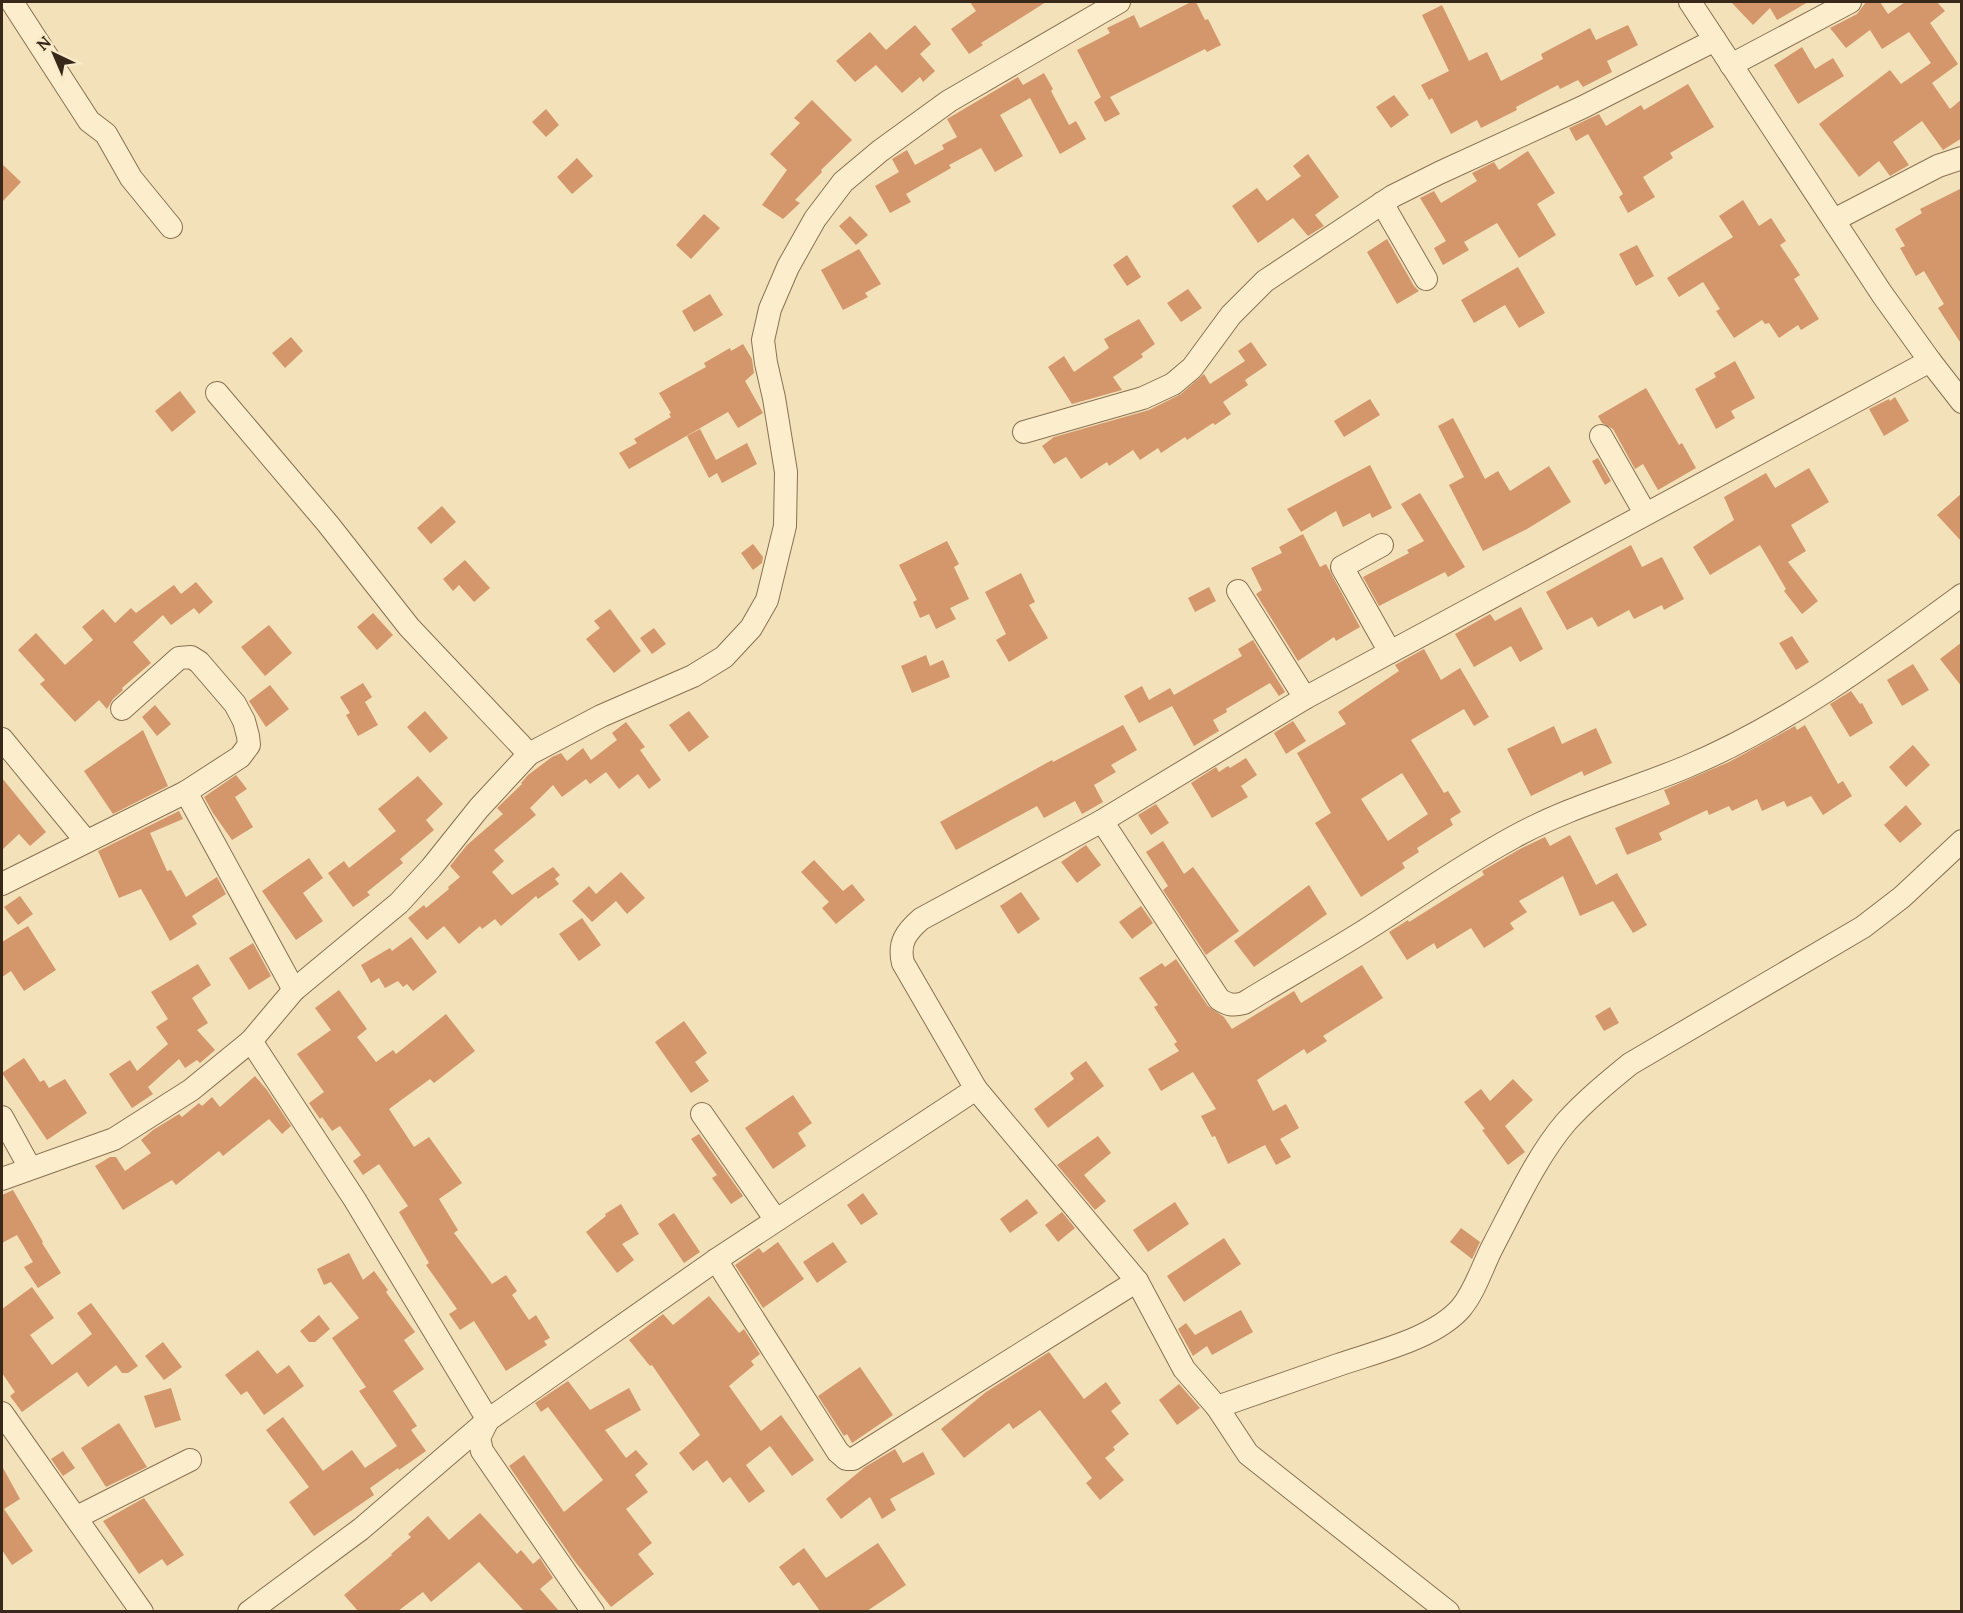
<svg xmlns="http://www.w3.org/2000/svg" width="1963" height="1613" font-family="Lora,serif">
<style>
.building{fill:#d4976b;fill-rule:evenodd}
.lines{fill:none;stroke-linecap:round;stroke-linejoin:round}
.street-casing{stroke:#8a7052;stroke-width:24}
.street{stroke:#fceecd;stroke-width:22}
</style>
<rect width="100%" height="100%" fill="#f2e1b9"/>
<g class="building">
<path d="M970,2h76l-65,41 2,2 -14,9 -18,-25 25,-18z"/>
<path d="M1191,2h5l9,18 3,-1 13,26 -14,7 -2,-3 -95,48 10,17 -15,8 -11,-20 7,-5 -24,-47 33,-17 -3,-5 27,-13 6,13z"/>
<path d="M1731,2h77l-31,18 -7,-12 -17,17z"/>
<path d="M1866,2h14l8,12 17,-12h32l8,9 -15,12 28,41 -26,19 18,26 12,-10v39l-19,12 -21,-29 -29,21 16,23 -19,11 -11,-15 -20,16 -40,-53 71,-54 11,14 30,-21 -22,-31 -27,17 -12,-19 -24,18 -16,-20 27,-14z"/>
<path d="M1442,5l27,56 18,-9 14,29 42,-22 -2,-5 49,-26 6,12 32,-15 10,20 -31,16 5,11 -29,15 -5,-7 -18,9 -2,-4 -42,22 1,3 -36,18 -4,-8 -26,14 -19,-36 -3,2 -8,-15 28,-14 -27,-56z"/>
<path d="M915,25l16,19 -11,10 15,17 -12,11 -3,-5 -18,16 -26,-28 -21,17 -19,-21 34,-29 16,18z"/>
<path d="M1802,47l13,22 18,-11 11,18 -46,28 -24,-39z"/>
<path d="M1044,73l9,16 -2,2 18,34 7,-4 10,18 -26,15 -30,-56 -30,17 23,41 -28,16 -14,-24 -32,17 2,3 -45,26 5,8 -21,11 -15,-27 24,-14 -7,-13 15,-9 8,15 29,-16 -2,-4 15,-8 -10,-18 71,-42 5,8z"/>
<path d="M1688,84l26,43 -44,26 3,5 -30,19 12,20 -27,16 -9,-16 4,-3 -35,-60 -12,7 -7,-13 30,-14 7,12 35,-21 3,5z"/>
<path d="M1394,95l15,20 -18,13 -15,-21z"/>
<path d="M812,100l40,40 -31,30 1,2 -27,28 5,3 -17,16 -21,-14 25,-35 -17,-16 30,-31 -6,-5z"/>
<path d="M546,109l13,16 -13,12 -14,-15z"/>
<path d="M1528,151l27,42 -18,11 19,31 -37,23 -22,-35 -33,19 5,8 -26,15 -9,-17 12,-7 -26,-43 14,-7 7,12 36,-22 -5,-8 22,-11 5,8z"/>
<path d="M1308,154l31,43 -24,18 9,11 -16,10 -15,-18 -35,25 -26,-37 25,-18 10,13 34,-25 -8,-10z"/>
<path d="M577,158l16,18 -21,18 -15,-17z"/>
<path d="M2,164l19,18 -19,20z"/>
<path d="M1962,188v157l-24,-37 6,-4 -20,-33 -8,5 -16,-28 5,-2 -10,-17 27,-16 -2,-4z"/>
<path d="M1743,200l16,26 12,-8 15,23 -6,4 20,30 -6,4 25,40 -18,11 -3,-5 -19,13 -10,-15 -4,1 -3,-4 -28,18 -18,-27 4,-2 -17,-27 -24,15 -12,-19 66,-41 -14,-21z"/>
<path d="M704,214l16,14 -29,31 -15,-14z"/>
<path d="M850,216l18,19 -12,10 -17,-19z"/>
<path d="M1387,239l27,47 5,5 -22,13 -30,-52z"/>
<path d="M1637,245l17,31 -18,10 -17,-32z"/>
<path d="M859,249l22,35 -16,9 3,4 -25,13 -22,-40z"/>
<path d="M1127,255l14,22 -14,9 -14,-21z"/>
<path d="M1518,267l27,46 -26,15 -14,-23 -31,18 -13,-23z"/>
<path d="M1188,289l14,19 -21,14 -14,-19z"/>
<path d="M710,294l13,21 -29,17 -12,-21z"/>
<path d="M1139,319l16,25 -14,10 2,3 -30,20 9,13 -50,14 -24,-37 16,-11 10,16 35,-24 -5,-9z"/>
<path d="M291,337l12,14 -18,17 -13,-15z"/>
<path d="M1251,342l16,23 -22,15 3,5 -25,17 8,12 -16,11 -2,-2 -26,17 -2,-3 -24,16 -3,-5 -18,12 -7,-10 -24,16 -2,-4 -26,17 -15,-22 -12,7 -12,-18 12,-9 95,-27 32,-16 23,-20 6,10 35,-23 -7,-10z"/>
<path d="M743,344l9,15 2,14 -9,8 18,32 -25,15 -10,-16 -99,57 -10,-16 18,-10 -3,-4 37,-22 -2,-3 2,-1 -12,-20 47,-26 -2,-4 26,-15 1,3z"/>
<path d="M1735,361l20,37 -24,13 4,7 -19,11 -21,-40 21,-12 -2,-4z"/>
<path d="M1646,388l33,57 3,-2 14,25 -38,22 -15,-26 -8,5 -22,-40 -11,-6 -4,-7z"/>
<path d="M180,391l16,21 -24,20 -17,-21z"/>
<path d="M1895,397l14,24 -25,15 -15,-27 20,-10 1,2z"/>
<path d="M1370,399l10,16 -36,22 -10,-16z"/>
<path d="M1453,418l32,61 13,-8 12,20 39,-25 22,36 -44,27 -44,22 -34,-66 15,-8 -26,-51z"/>
<path d="M700,429l16,31 31,-17 10,21 -35,19 -5,-10 -8,5 -22,-42z"/>
<path d="M1598,458l13,23 -6,4 -13,-24z"/>
<path d="M1370,465l22,43 -20,10 -2,-5 -27,14 -7,-16 -35,21 -14,-23z"/>
<path d="M1809,468l20,34 -38,23 15,26 -18,11 30,39 -16,13 -18,-23 2,-2 -26,-44 -50,30 -17,-28 41,-27 -10,-23 42,-24 9,15z"/>
<path d="M1420,493l45,74 -17,10 -3,-5 -66,34 -16,-29 46,-24 -2,-3 17,-9 -23,-37z"/>
<path d="M1962,493v49l-25,-27z"/>
<path d="M442,506l14,16 -25,22 -14,-16z"/>
<path d="M1303,534l17,33 6,-3 34,63 -24,14 -2,-4 -36,24 -42,-67 6,-4 -11,-22 31,-15 -3,-6z"/>
<path d="M947,541l12,23 -5,3 15,32 -19,9 6,11 -20,10 -7,-15 -9,4 -7,-16 4,-2 -18,-35z"/>
<path d="M753,544l10,13 -1,6 -9,7 -12,-17z"/>
<path d="M1631,545l11,22 20,-10 22,42 -20,11 -2,-5 -28,14 -5,-9 -31,17 -6,-10 -25,13 -21,-38z"/>
<path d="M465,560l25,28 -16,14 -15,-17 -6,6 -10,-12z"/>
<path d="M1021,573l14,29 -6,3 19,33 -39,24 -13,-22 10,-6 -21,-42z"/>
<path d="M196,582l17,20 -14,12 -5,-6 -23,17 -8,-10 -30,27 18,21 -29,25 1,2 -10,9 -6,10 -8,-9 -24,22 -35,-38 5,-4 -27,-30 18,-17 29,32 28,-25 -11,-13 21,-18 12,14 16,-15 5,5 38,-28 7,9z"/>
<path d="M1209,587l7,14 -21,11 -7,-14z"/>
<path d="M1521,607l22,42 -23,13 -9,-16 -37,21 -19,-33 35,-20 5,7z"/>
<path d="M610,609l31,42 -27,22 -28,-34 14,-11 -6,-7z"/>
<path d="M373,613l20,22 -16,15 -20,-23z"/>
<path d="M269,625l23,28 -27,23 -24,-29z"/>
<path d="M654,628l12,16 -14,10 -12,-16z"/>
<path d="M1792,636l17,26 -13,8 -17,-27z"/>
<path d="M1253,640l32,52 -6,4 -9,-13 -44,26 1,3 -14,8 6,11 -25,15 -22,-40 -33,17 -15,-27 18,-10 7,14 21,-12 4,7 68,-39 -4,-7z"/>
<path d="M1962,642v45l-22,-28z"/>
<path d="M1424,649l17,31 19,-12 29,49 -15,9 -10,-17 -53,31 33,53 4,-2 13,21 -11,7 3,6 -36,23 2,4 -17,11 3,5 -44,29 -46,-74 16,-10 -34,-60 49,-29 -8,-12 61,-41 -4,-6zM1402,773l26,41 -40,27 -27,-42z"/>
<path d="M926,655l4,11 13,-6 7,17 -38,16 -11,-27z"/>
<path d="M1913,664l16,26 -27,16 -15,-26z"/>
<path d="M363,683l9,14 -7,5 13,23 -20,11 -12,-21 4,-2 -10,-16z"/>
<path d="M270,685l19,24 -23,18 -17,-26z"/>
<path d="M1851,691l9,13 2,-1 11,20 -23,14 -20,-33z"/>
<path d="M155,705l16,19 -14,12 -15,-19z"/>
<path d="M425,711l23,27 -18,15 -23,-26z"/>
<path d="M689,711l20,26 -20,15 -20,-27z"/>
<path d="M1293,721l13,20 -20,13 -12,-21z"/>
<path d="M626,722l19,25 -5,3 21,30 -12,9 -11,-15 -19,15 -13,-17 -16,12 -4,-5 -24,18 -9,-12 -23,23 6,7 -42,35 10,11 -12,11 20,23 41,-28 7,8 -5,4 4,5 -21,15 -2,-3 -35,30 -6,-7 -13,10 -2,-3 -21,18 -15,-18 -17,14 -19,-22 16,-13 2,3 23,-19 -1,-2 12,-10 -10,-11 17,-21 36,-31 -6,-6 25,-24 -1,-1 7,-8 24,-18 9,-4 6,8 16,-13 8,12 26,-20 -5,-7z"/>
<path d="M1123,725l14,25 -26,15 5,7 -22,13 9,17 -21,12 -7,-13 -31,17 -7,-12 -81,44 -16,-28 112,-62 1,2z"/>
<path d="M1805,725l33,59 5,-3 9,15 -29,19 -12,-19 -24,11 -3,-6 -22,10 -5,-12 -25,12 -3,-5 -20,9 -2,-5 -48,23 3,7 -35,15 -12,-27 55,-24 -6,-14 65,-28 66,-36 2,4z"/>
<path d="M1554,726l8,18 34,-16 16,35 -28,13 -2,-5 -51,25 -24,-47z"/>
<path d="M143,730l25,56 -55,28 -29,-43z"/>
<path d="M1913,745l17,20 -24,22 -17,-20z"/>
<path d="M1246,758l11,17 -16,11 7,11 -36,21 -21,-35 25,-16 3,5 9,-6 2,2z"/>
<path d="M236,775l11,14 -12,8 18,30 -21,13 -19,-27 -9,-16z"/>
<path d="M418,776l25,28 -17,16 8,10 -34,29 3,4 -36,29 3,3 -17,12 -25,-34 16,-12 5,7 47,-37 -18,-22z"/>
<path d="M2,778l44,54 -16,14 -11,-12 -17,16z"/>
<path d="M1156,804l13,19 -18,12 -13,-20z"/>
<path d="M1906,805l16,19 -22,19 -16,-18z"/>
<path d="M179,811l4,8 -33,14 17,38 4,-1 15,27 31,-20 9,17 -34,22 5,8 -27,17 -29,-52 -22,9 -21,-47z"/>
<path d="M1570,835l26,50 21,-12 30,52 -14,8 -20,-32 -33,15 -17,-40 -44,25 8,11 -17,11 4,6 -30,19 -13,-20 -34,21 -3,-6 -27,17 -18,-28 19,-12 1,2 54,-34 21,-13 -2,-4 38,-22 25,-12 5,9z"/>
<path d="M1163,841l21,33 9,-7 46,64 -33,24 -43,-65 5,-4 -22,-34z"/>
<path d="M1086,845l15,20 -24,18 -16,-21z"/>
<path d="M309,858l14,20 -20,15 20,28 -27,19 -34,-49z"/>
<path d="M814,860l29,31 9,-7 13,16 -29,24 -14,-16 7,-6 -28,-30z"/>
<path d="M621,872l24,26 -18,16 -11,-13 -24,21 -20,-21 17,-15 7,8z"/>
<path d="M1309,885l18,29 -73,53 -20,-26z"/>
<path d="M1021,892l19,27 -22,15 -18,-28z"/>
<path d="M20,896l13,18 -15,11 -14,-18z"/>
<path d="M1141,906l12,17 -21,16 -13,-17z"/>
<path d="M582,918l19,27 -22,16 -20,-27z"/>
<path d="M28,926l28,44 -32,21 -13,-20 -9,6v-35z"/>
<path d="M411,937l26,35 -24,19 -6,-7 -4,3 -5,-6 -13,7 -6,-10 -8,5 -10,-18 29,-17 2,3z"/>
<path d="M253,943l18,33 -22,14 -20,-32z"/>
<path d="M1176,959l32,47 16,11 8,12 62,-38 7,12 61,-38 21,33 -60,38 4,5 -20,13 -3,-5 -47,31 16,31 13,-7 13,24 -19,11 11,18 -15,8 -11,-20 -37,19 -13,-28 -3,1 -11,-21 15,-7 -23,-37 -32,19 -13,-22 31,-18 -5,-7 3,-2 -23,-35 4,-2 -19,-27 23,-15 3,4z"/>
<path d="M198,964l13,21 -19,13 16,25 -11,7 18,20 -15,13 -3,-3 -12,8 -6,-9 -31,28 5,7 -21,14 -23,-34 21,-14 7,11 31,-27 -12,-17 12,-8 -17,-27z"/>
<path d="M339,990l28,39 -10,8 19,25 17,-12 3,4 50,-40 29,37 -41,32 -4,-4 -41,30 25,38 15,-10 33,46 -23,16 19,31 -4,3 38,51 14,-9 11,16 -5,4 17,25 7,-5 14,23 -6,3 3,4 -41,26 -32,-50 -14,9 -11,-16 8,-5 -31,-44 3,-2 -30,-51 9,-6 -29,-42 -16,11 -10,-14 8,-6 -21,-29 -8,5 -10,-14 -2,2 -11,-16 15,-11 -27,-38 34,-24 -16,-22z"/>
<path d="M1610,1007l9,16 -15,8 -9,-15z"/>
<path d="M684,1021l23,32 -12,9 14,19 -18,12 -36,-51z"/>
<path d="M24,1058l16,24 4,-2 5,8 16,-9 22,34 -40,27 -45,-67z"/>
<path d="M1086,1061l18,25 -56,42 -14,-19 40,-30 -4,-6z"/>
<path d="M255,1076l12,14 24,36 -9,8 -13,-15 -46,37 -4,-5 -43,34 -4,-5 -49,30 -28,-44 15,-9h6l9,14 26,-18 -10,-13 12,-10 26,-16 3,3 17,-14 3,3 10,-9 8,10z"/>
<path d="M1513,1079l20,21 -28,26 20,26 -17,13 -26,-35 3,-1 -21,-27 17,-13 9,12z"/>
<path d="M793,1095l19,28 -14,10 8,13 -33,23 -28,-41z"/>
<path d="M699,1134l44,62 -12,8 -19,-26 5,-3 -26,-36z"/>
<path d="M1098,1136l13,17 -27,22 22,26 -11,9 -38,-45z"/>
<path d="M13,1190l30,52 -1,1 19,30 -23,15 -14,-21 9,-5 -16,-27 -15,8v-48z"/>
<path d="M863,1193l15,21 -17,11 -14,-20z"/>
<path d="M1027,1199l11,14 -28,20 -10,-14z"/>
<path d="M1175,1202l14,22 -41,28 -15,-22z"/>
<path d="M621,1204l18,30 -17,10 12,16 -17,13 -31,-41 20,-16 -1,-2z"/>
<path d="M1062,1212l13,16 -17,14 -13,-17z"/>
<path d="M674,1213l26,39 -16,11 -26,-39z"/>
<path d="M1461,1228l19,14 -8,17 -22,-17z"/>
<path d="M1224,1238l17,26 -57,38 -17,-26z"/>
<path d="M778,1242l26,37 -41,29 -28,-43 24,-17 4,5z"/>
<path d="M833,1242l14,20 -30,21 -14,-21z"/>
<path d="M349,1253l14,27 11,-9 14,19 -2,2 29,40 -11,8 20,29 -31,22 24,35 -6,4 15,21 -27,19 -1,-2 -28,20 4,7 -60,41 -25,-34 20,-15 -43,-57 17,-13 40,54 29,-21 13,18 32,-22 -38,-55 7,-4 -34,-49 27,-20 -28,-36 -7,3 -7,-16z"/>
<path d="M32,1287l22,31 -24,17 22,30 40,-31 -15,-21 14,-10 47,63 -10,7h-6l-6,-8 -28,22 -11,-15 -55,40 -12,-16 5,-4 -13,-19v-64z"/>
<path d="M709,1296l30,37 5,-4 16,25 -9,7 3,4 -25,21 32,45 20,-16 33,45 -22,16 -22,-30 -24,19 19,26 -16,12 -19,-26 -7,6 -16,-23 -14,11 -14,-18 21,-18 -48,-70 -2,1 -21,-26 34,-26 10,11z"/>
<path d="M1241,1310l12,22 -41,23 -5,-9 -14,10 -15,-27 8,-6 9,12z"/>
<path d="M319,1315l11,14 -15,13h-6l-9,-11z"/>
<path d="M163,1342l19,25 -18,13 -19,-24z"/>
<path d="M258,1350l19,24 12,-9 15,21 -40,29 -17,-24 -6,4 -16,-20z"/>
<path d="M1049,1352l35,47 22,-17 15,21 -10,8 18,23 -16,13 2,3 -10,8 19,22 -24,20 -14,-17 6,-5 -52,-68 -27,19 -4,-6 -45,35 -23,-29 45,-37z"/>
<path d="M860,1367l33,48 -41,28 -5,-9 -3,2 -26,-40z"/>
<path d="M568,1381l22,29 39,-22 12,22 -36,20 21,28 10,-8 12,14 -13,11 13,17 -22,17 26,34 -14,11 16,20 -43,33 -38,-48 -64,-93 15,-11 40,57 39,-32 -55,-73 -7,5 -6,-9z"/>
<path d="M1179,1384l21,24 -23,17 -18,-25z"/>
<path d="M171,1388l10,32 -26,8 -11,-32z"/>
<path d="M119,1423l28,44 -41,20 -25,-39z"/>
<path d="M895,1449l8,14 20,-11 12,22 -45,25 6,11 -14,9 -12,-22 -29,22 -15,-20 39,-32z"/>
<path d="M63,1451l12,17 -12,8 -12,-17z"/>
<path d="M2,1466l18,33 -16,10 29,42 -21,14 -10,-15z"/>
<path d="M144,1498l40,57 -17,11 -5,-7 -23,15 -36,-53z"/>
<path d="M480,1513l37,41 4,-4 12,14 7,-6 13,20 -13,11 19,22h-35l-45,-49 -48,40 -8,-10 -25,19h-40l-14,-16 48,-40 -1,-1 20,-17 -3,-3 20,-18 21,24z"/>
<path d="M878,1543l28,42 -39,26h-47l-21,-29 -6,4 -14,-19 25,-19 22,30z"/>
</g>
<g class="lines">
<defs>
<g id="street">
<path d="M12,2l77,119 17,13 25,44 40,49"/>
<path d="M1690,2l192,292 48,67 32,41"/>
<path d="M1731,65l119,-63"/>
<path d="M1382,203l44,76"/>
<path d="M1834,220l104,-54 24,-8"/>
<path d="M217,393l111,131 81,103 120,127"/>
<path d="M1024,432l119,-34 30,-14 19,-16 39,-53 34,-34 128,-85 46,-23 144,-66 132,-67"/>
<path d="M1601,436l44,77"/>
<path d="M1382,545l-40,22 48,85"/>
<path d="M1238,591l67,107"/>
<path d="M2,739l84,102"/>
<path d="M186,792l108,198"/>
<path d="M1102,821l117,178c9,6 14,7 25,4 42,-26 86,-50 128,-77 47,-30 92,-62 142,-89 54,-30 114,-46 172,-70 100,-42 189,-108 276,-172"/>
<path d="M2,884l184,-92 54,-35 9,-12 -1,-9 -4,-15 -9,-17 -36,-42 -8,-5 -12,1 -57,51"/>
<path d="M251,1041l104,159 133,220"/>
<path d="M702,1114l74,106"/>
<path d="M2,1117l28,51"/>
<path d="M2,1179l112,-40 77,-49 60,-49 43,-51 105,-87 32,-35 48,-60 50,-54 72,-38 92,-40 31,-19 27,-29 16,-28 18,-74 1,-54 -12,-74 -8,-35 -3,-23 7,-31 18,-42 27,-48 28,-37 37,-31 69,-50 170,-99"/>
<path d="M716,1260l122,192 8,7h7l284,-178"/>
<path d="M1217,1407c40,-14 80,-28 121,-42 37,-13 96,-26 123,-57 15,-18 22,-44 33,-64 21,-40 43,-88 72,-122 20,-22 42,-40 64,-58l233,-137 39,-30 60,-56"/>
<path d="M2,1413l140,199"/>
<path d="M488,1420l-9,18 3,13 111,161"/>
<path d="M77,1517l113,-57"/>
<path d="M249,1612l112,-83 127,-109 228,-160 260,-171"/>
<path d="M1448,1612l-200,-158 -31,-47 -33,-38 -47,-88 -161,-192 -73,-126c-5,-20 3,-31 18,-44l181,-98 203,-123 625,-337"/>
</g>
</defs>
<use href="#street" class="street-casing"/>
<use href="#street" class="street"/>
</g>
<rect width="1963" height="1613" fill="none" stroke="#372819" stroke-width="6"/>
<g transform="translate(54 54) rotate(316)" stroke="#f9ebc9" stroke-width="4.5" paint-order="stroke">
<path d="M0-4.5L10 22L0 15L-10 22Z" fill="#372819"/>
<text y="-9" font-size="16" font-weight="bold" text-anchor="middle" fill="#372819">N</text>
</g>
</svg>
